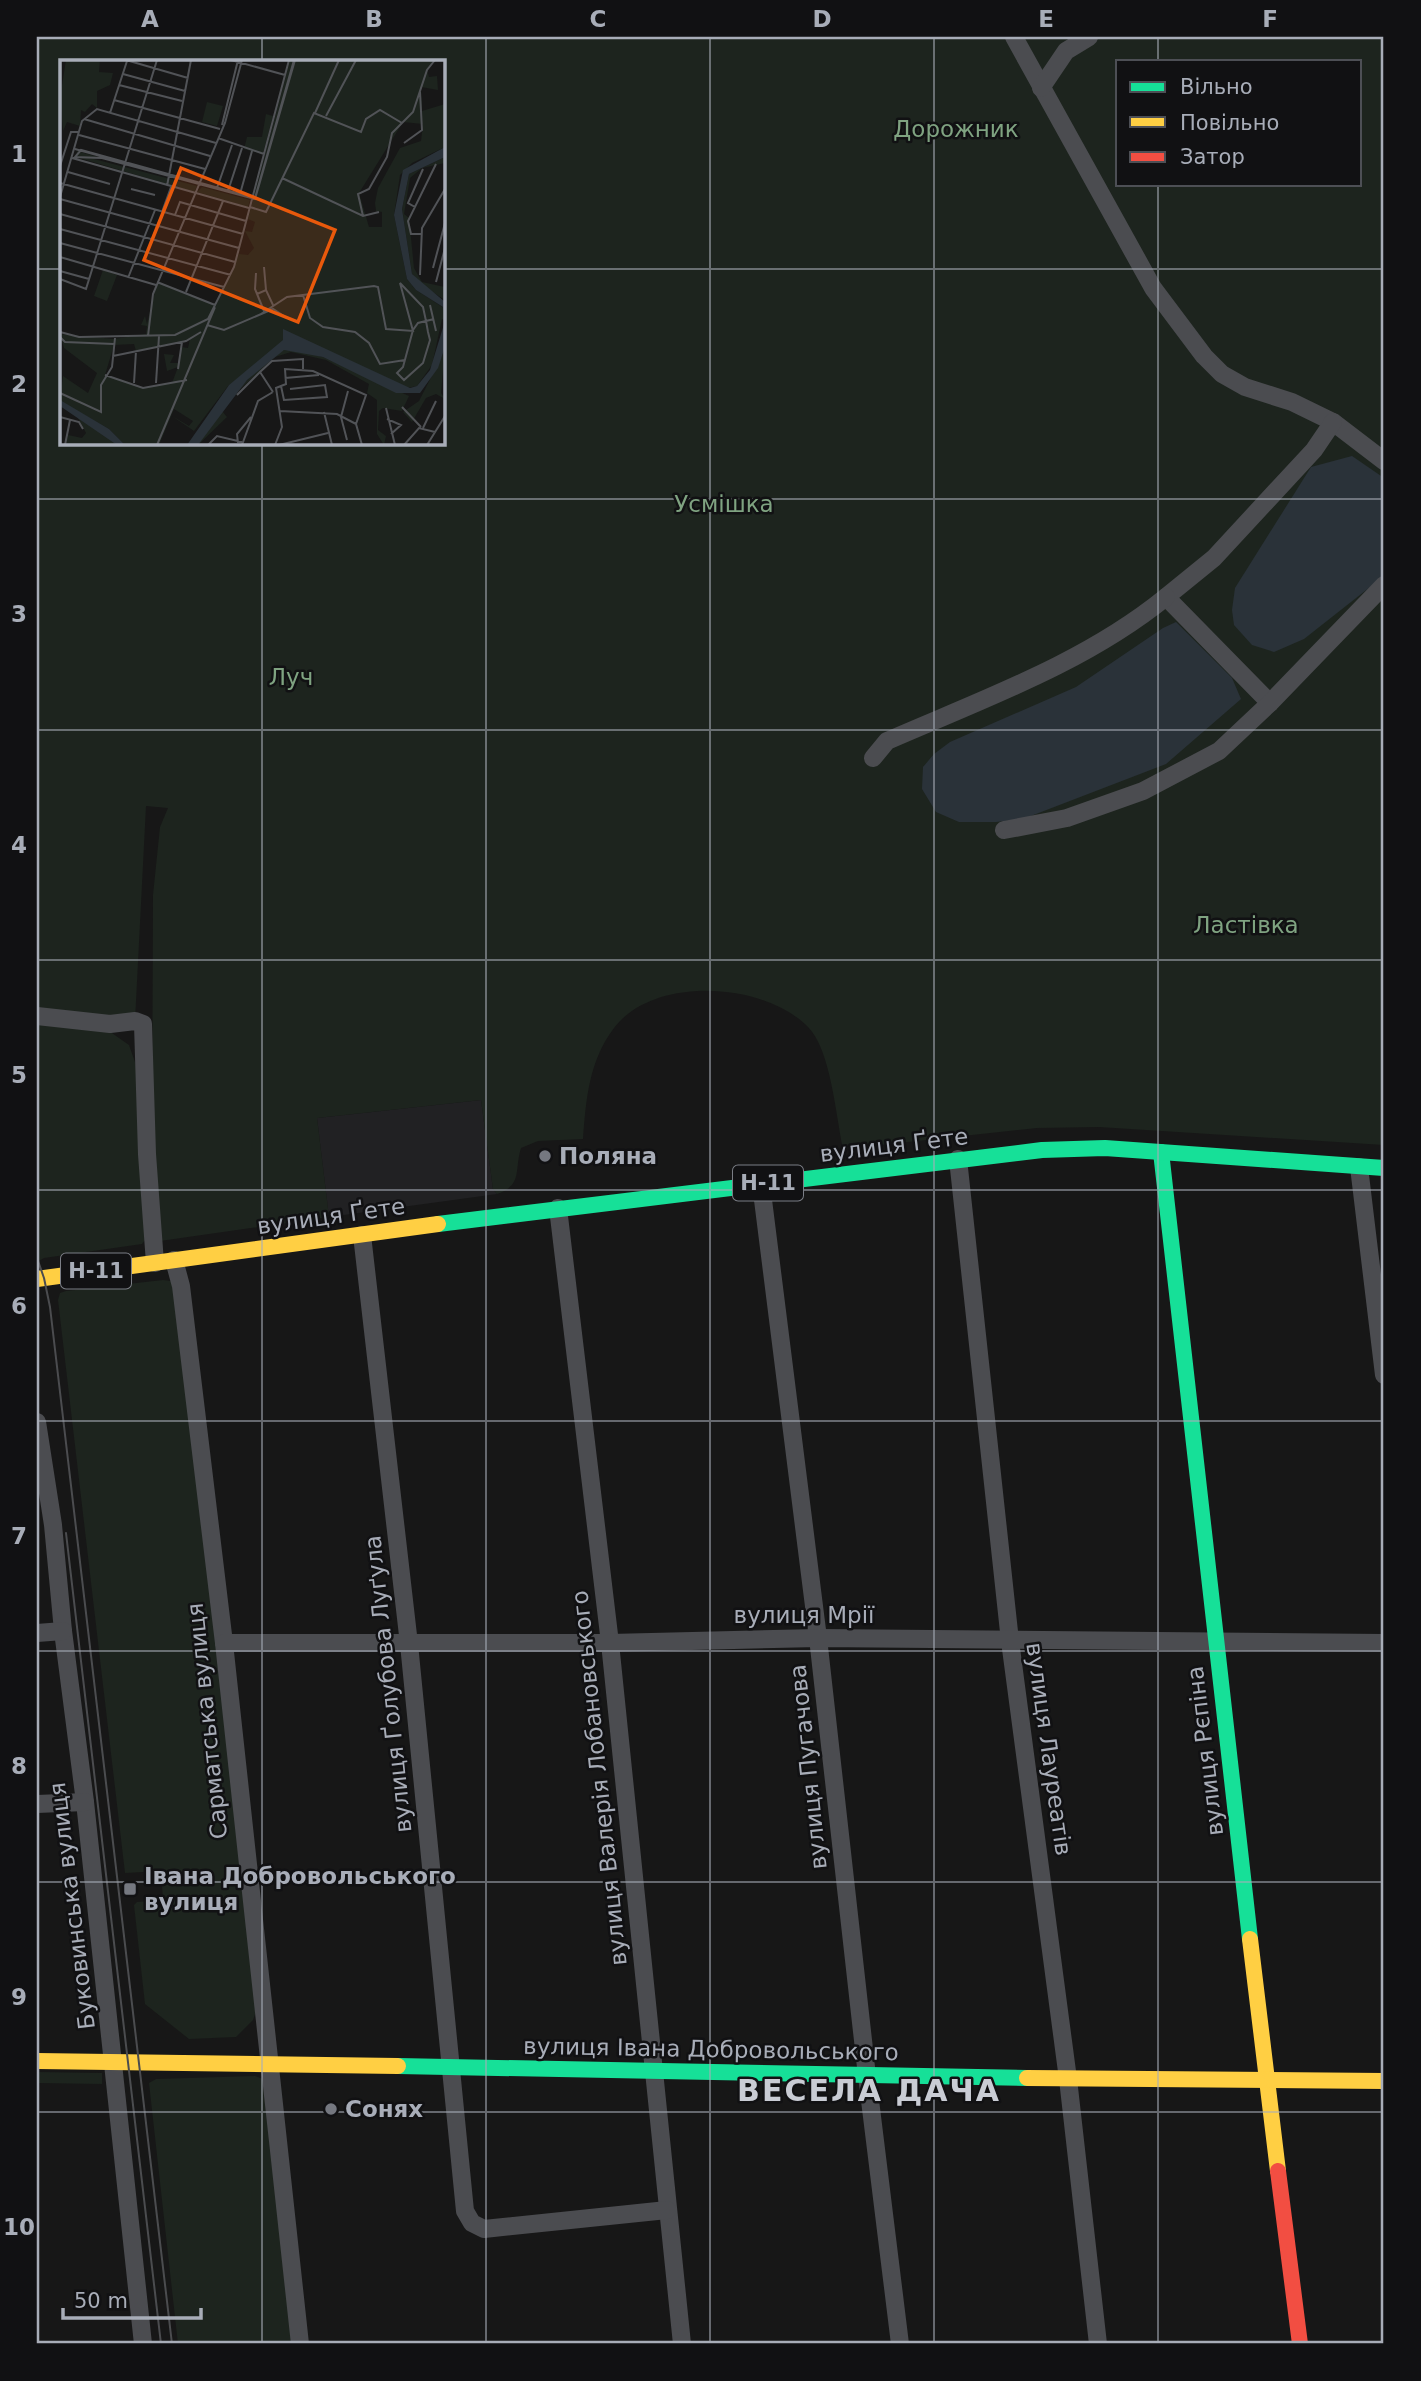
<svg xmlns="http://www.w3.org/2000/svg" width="1421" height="2381" font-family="'DejaVu Sans',sans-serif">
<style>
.built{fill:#212123}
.green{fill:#1d241e;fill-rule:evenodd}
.water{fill:#2a3239}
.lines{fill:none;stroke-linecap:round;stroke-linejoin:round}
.street{stroke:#4b4c50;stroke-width:18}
.fast{stroke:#16e098;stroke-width:16}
.slow{stroke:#ffcf43;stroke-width:16}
.jam{stroke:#f24e42;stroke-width:16}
.tram{stroke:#4b4c4f;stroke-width:2}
.grid{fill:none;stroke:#a8adb8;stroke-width:2;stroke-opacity:0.55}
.poi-dot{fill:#757880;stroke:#111113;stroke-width:2.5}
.labels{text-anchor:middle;stroke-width:5;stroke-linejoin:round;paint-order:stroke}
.shield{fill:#111113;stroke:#7b7e86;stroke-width:2}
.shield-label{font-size:21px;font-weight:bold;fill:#a8adb8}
.park-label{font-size:23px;fill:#7fa381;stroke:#111113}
.street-label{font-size:23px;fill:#a8adb8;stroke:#111113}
.poi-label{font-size:23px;font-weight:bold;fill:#a8adb8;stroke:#111113;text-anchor:start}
.district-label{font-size:30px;font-weight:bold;letter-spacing:2px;fill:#c9ccd4;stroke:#111113}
.inset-road{fill:none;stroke:#515357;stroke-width:2}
.view{fill:#e8590c;fill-opacity:0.15;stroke:#e8590c;stroke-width:3.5}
.inset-edge{fill:none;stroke:#a8adb8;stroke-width:3.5}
.neatline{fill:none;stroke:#a8adb8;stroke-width:2.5}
.grid-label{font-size:23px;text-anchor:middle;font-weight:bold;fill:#a8adb8}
</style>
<rect width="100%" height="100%" fill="#171717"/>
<path class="built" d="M481,1100l12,89 4,5 -168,23 -12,-99z"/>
<g class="green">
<path d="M37,37h1347v1108l-285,-18 -62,1 -194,21c-7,-32 -12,-99 -35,-122 -44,-45 -154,-52 -194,1 -25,33 -28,71 -31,111l-45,2 -17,7c-7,23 2,37 -24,46l-4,-5 -12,-89 -164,18 12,99 -169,24 -8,-87 1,-259 7,-68 8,-19 -22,-2 -11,215 -26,10 20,14 7,20 9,175 -3,4 -98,14 -7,4zM61,61h382v382h-382zM1118,61h242v123h-242z"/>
<path d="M163,1280l8,1 5,6 81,722 -4,11 -17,17 -47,2 -44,-35 -11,-99 3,-3 26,-2 -2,-29 -36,2 -67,-573 2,-7 6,-2z"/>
<path d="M37,2072l65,1v11l-65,-1z"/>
<path d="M255,2076l8,3 29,265h-114l-29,-261 7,-4z"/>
</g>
<g class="water">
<path d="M1352,456l32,22v98l-80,63 -30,13 -22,-7 -18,-20 -2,-15 3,-22 76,-121z"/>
<path d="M1176,622l56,56 9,21 -75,65 -143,55 -27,3h-37l-23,-10 -14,-23 1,-22 11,-13 16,-12 126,-55 87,-59z"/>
</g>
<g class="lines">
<g class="street">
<path d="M1014,37l139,251 51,68 18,18 23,13 47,15 41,20 51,39"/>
<path d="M1041,88l25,-37 23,-14"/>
<path d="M1270,703l-104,-106 48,-39 100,-108 19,-28"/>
<path d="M873,758l14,-17c96,-42 198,-78 279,-144"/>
<path d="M1004,830l63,-12 76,-27 76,-40 51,-48 114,-118"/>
<path d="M37,1016l73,8 25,-3 8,3 4,130 8,109"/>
<path d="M958,1159l52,482 58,438 30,265"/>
<path d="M1359,1167l25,208"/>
<path d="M761,1184l57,454 49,438 33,268"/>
<path d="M558,1208l52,435 72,701"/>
<path d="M362,1235l47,409 56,567 7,12 12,6 183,-19"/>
<path d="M174,1260l7,26 43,357 76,701"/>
<path d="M37,1422l16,103 10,106 22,171 58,542"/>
<path d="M37,1633l26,-2"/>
<path d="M224,1643h386l208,-5 566,5"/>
<path d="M37,1804l48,-2"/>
</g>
<g class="fast">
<path d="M1161,1152l89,787"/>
<path d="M438,1224l604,-74 63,-2 279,20"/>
<path d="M398,2066l629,12"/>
</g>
<g class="slow">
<path d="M37,1279l401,-55"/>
<path d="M1250,1939l28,232"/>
<path d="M37,2061l361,5"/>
<path d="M1027,2078l357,3"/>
</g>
<path class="jam" d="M1278,2171l22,173"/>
<g class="tram">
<path d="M37,1258l7,20 6,29 122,1037"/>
<path d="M66,1533l95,811"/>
</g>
</g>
<path class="grid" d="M262,37v24M486,37v2307M710,37v2307M934,37v2307M1158,37v24M1158,184v2160M37,269h24M443,269h941M262,443v1901M37,499h1347M37,730h1347M37,960h1347M37,1190h1347M37,1421h1347M37,1651h1347M37,1882h1347M37,2112h1347"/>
<g class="poi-dot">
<circle cx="545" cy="1156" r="7"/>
<rect x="123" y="1882" width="14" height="14" rx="3.5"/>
<circle cx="331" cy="2109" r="7"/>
</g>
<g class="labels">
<g class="shield">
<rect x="733" y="1165.5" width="70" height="35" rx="5"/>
<rect x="61" y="1253.5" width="70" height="35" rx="5"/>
</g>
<g class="shield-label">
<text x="768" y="1190">Н-11</text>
<text x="96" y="1278">Н-11</text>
</g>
<g class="park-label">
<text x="956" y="137">Дорожник</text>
<text x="724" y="512">Усмішка</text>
<text x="291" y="685">Луч</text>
<text x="1246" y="933">Ластівка</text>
</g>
<g class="street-label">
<text transform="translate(894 1145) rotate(-7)" y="8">вулиця Ґете</text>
<text transform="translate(331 1216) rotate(-8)" y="8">вулиця Ґете</text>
<text x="804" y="1623">вулиця Мрії</text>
<text transform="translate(388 1684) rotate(-96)" y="8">вулиця Ґолубова Луґула</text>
<text transform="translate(207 1721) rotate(-96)" y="8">Сарматська вулиця</text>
<text transform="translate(1049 1749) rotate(82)" y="8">вулиця Лауреатів</text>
<text transform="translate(1205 1751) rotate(-97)" y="8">вулиця Рєпіна</text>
<text transform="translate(808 1767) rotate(-96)" y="8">вулиця Пугачова</text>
<text transform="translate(599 1778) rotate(-96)" y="8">вулиця Валерія Лобановського</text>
<text transform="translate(72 1906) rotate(-97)" y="8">Буковинська вулиця</text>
<text transform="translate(711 2049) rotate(1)" y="8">вулиця Івана Добровольського</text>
</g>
<g class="poi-label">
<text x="559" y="1164">Поляна</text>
<text x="144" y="1884">Івана Добровольського<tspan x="144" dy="26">вулиця</tspan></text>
<text x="345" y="2117">Сонях</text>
</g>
<g class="district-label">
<text x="869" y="2101">ВЕСЕЛА ДАЧА</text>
</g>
</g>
<g transform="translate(60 60)">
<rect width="385" height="385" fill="#171717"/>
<path d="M6,0h34l-1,12 14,1 -3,12 -13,6v17l-5,-4 -7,8 -4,-2 -1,16 -13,-4 -4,9 -3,-33zM230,0h145l-8,10 2,7 8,-1 1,14 -17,-3 1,24 23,-7v43l-33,16 -12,12 -6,40 13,64 9,11 28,18 1,13 -3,-2 -10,46 -15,21 -10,2 -50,-23 -77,-20 -52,41 -34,45 -22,-15 17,10 4,-5 -19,-12 -15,36h-34l-16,-16 -49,-28 3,-25 25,17 9,-20 -33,-25 -4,-14 54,5 32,-5 1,-8 -6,-1 4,-9 2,8 10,-42 59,23 23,-51 9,1 6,-7 -9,-17 7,1 3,-10 -7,-3zM343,62l20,2 -2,17 -21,7 -22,40 -3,15 1,8 6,1v15h-13l-10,-34zM130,279l-2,9 -7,-1 -3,16h-8l4,-8 -10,-1 3,17 11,-4 -6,16 -29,5 -38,-13 9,-30 20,-1 2,7zM147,42l16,4 -6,20 -15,-4zM206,54l7,2 -10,38 -19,-5 3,-12h15zM17,91l21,6 -4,2 103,27 -3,6 -118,-35zM385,97v6l-23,5 -12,10 -6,36 5,4 5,50 8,14 23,5v13l-25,-16 -8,-10 -10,-65 7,-35zM142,127l48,13 -2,7 -51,-15zM43,210l14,5 -10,26 -13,-5zM224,290l17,1 22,6 86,39 -7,15 -19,-3 -4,3 -1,19 8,6 -2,9 -7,-11v-34l-10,-7 2,-9 -43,-24 -35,-8 -16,5 -40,37 -13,17 5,6 -29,28 22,-39 51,-49zM385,290l-4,43 4,6 -9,-5 -10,4 -14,24 -9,-10 16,-11zM0,346l19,8 38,31h-51l2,-10 14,3 4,-5 -9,-17z" fill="#1d241e" fill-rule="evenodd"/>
<path d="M385,87v10l-36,17 -7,35 10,65 33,28v13l-2,-8 -27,-17 -9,-11 -13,-64 9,-45zM385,261v26l-7,21 -18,25h-24l-73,-36 -39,-7 -37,30 -49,65h-11l42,-60 54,-45v-11l127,59 7,-2 13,-16zM0,340l49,29 16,16h-8l-57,-39z" fill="#2a3239"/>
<path class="inset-road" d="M66,0l62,18M171,0l54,15M234,0l-39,138 -174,-48 -6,7 27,1 153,41 40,-139M63,14l62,17M59,25l63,16M54,40l106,29M50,53l17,-52M255,53l24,-53M266,56l30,-56M24,59l126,37M162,65l16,-65M19,75l126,34M158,78l46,16M344,83l18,-13 -2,-38M15,89l177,49M12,98l177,50M0,106l11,-34h7M8,112l42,12M222,118l81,38 16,-4M0,123l183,51M107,126l24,-126M157,128l15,-43M71,129l24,6M168,131l14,-43M180,134l12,-43M0,137l22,-76 15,-12 119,34M0,139l179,49M190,147l16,5 48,-99 47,19 5,-13 14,-9 22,13M355,147l-7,-4 15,-34M102,152l9,-25M0,154l175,48M115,155l5,-13 66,19M303,156l-5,-22 11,-5 18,-32 5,-24 21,-21 14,-42 8,-10M0,169l171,46M361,174h-10l-3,-13 28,-57M0,183l164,44M0,197l96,28M204,207l2,23M373,208l12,-45M0,211l29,8M196,213l-1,16 9,22M360,215l2,-47 23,-39M68,218l27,-68M0,219l26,10 71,-229M97,222l58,23M376,222l9,-34M126,232l37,-91M197,234l9,-4 7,15M243,235l7,23 13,9 32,5 14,11 11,21 25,-4M370,245l6,26M201,254l26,-17 87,-11 4,1 8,42 27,2 -13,-48 23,24 3,14 2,11 2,8 -7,23 -19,17 -7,-7 6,-6 10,-37 5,-7 16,-4M147,265l17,5 49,-21 14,9M0,272l19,5 96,-2 33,-16 26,-52 55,-207M88,276l5,-42 72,-171 17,-63M0,277l5,5 49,2M53,296l73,-15 15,-9M118,309l4,-27M45,315l38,13 44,-8M225,318l34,-3M74,323l2,-32M96,323l3,-47M221,326l3,14 43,-3 -2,-12 -35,4M213,332l-13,-20 12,-11 31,-2v10M0,333l41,19v-27l11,-18 3,-29M177,335l23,-23M342,347l19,20M326,348l9,37M220,351l57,3 19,10M264,352l8,33M0,357l19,5 4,7M327,359l14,6 -10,9M363,368l13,-27M287,380l-6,-23 7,-26M178,383l-1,-9 14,-17M5,385l5,-25M97,385l58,-138M148,385l9,-9 25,6M182,385l16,-44 15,-9M215,385l7,-18 -6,-39 10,-4 -1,-15 28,2 53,24 -10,29 6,21M219,385l49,-12M344,385l15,-17 16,4M367,385l18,-29"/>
<path class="view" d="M121,108l154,62 -37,92 -154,-62z"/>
<rect width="385" height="385" class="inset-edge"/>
</g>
<rect width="1421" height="2381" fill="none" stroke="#111113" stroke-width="77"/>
<rect x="1116" y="60" width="245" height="126" fill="#111113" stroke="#4d4f55" stroke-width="2"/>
<rect x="1130" y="82" width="35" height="10" fill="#16e098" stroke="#4d4f55" stroke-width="2"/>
<text x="1180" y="94" font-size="21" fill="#a8adb8">Вільно</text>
<rect x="1130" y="117" width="35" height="10" fill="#ffcf43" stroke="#4d4f55" stroke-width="2"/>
<text x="1180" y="130" font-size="21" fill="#a8adb8">Повільно</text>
<rect x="1130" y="152" width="35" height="10" fill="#f24e42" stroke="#4d4f55" stroke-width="2"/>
<text x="1180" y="164" font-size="21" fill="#a8adb8">Затор</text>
<path d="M63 2308v10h138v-10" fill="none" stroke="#a8adb8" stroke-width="3.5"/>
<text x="74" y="2308" font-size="21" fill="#a8adb8" stroke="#111113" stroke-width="5" paint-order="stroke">50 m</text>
<rect x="38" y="38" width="1344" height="2304" class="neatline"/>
<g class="grid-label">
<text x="150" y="27">A</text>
<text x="374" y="27">B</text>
<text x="598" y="27">C</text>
<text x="822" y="27">D</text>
<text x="1046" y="27">E</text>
<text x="1270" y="27">F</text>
<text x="19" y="162">1</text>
<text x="19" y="392">2</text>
<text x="19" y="622">3</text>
<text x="19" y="853">4</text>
<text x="19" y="1083">5</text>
<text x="19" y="1314">6</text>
<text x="19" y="1544">7</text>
<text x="19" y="1774">8</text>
<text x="19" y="2005">9</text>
<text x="19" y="2235">10</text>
</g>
</svg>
